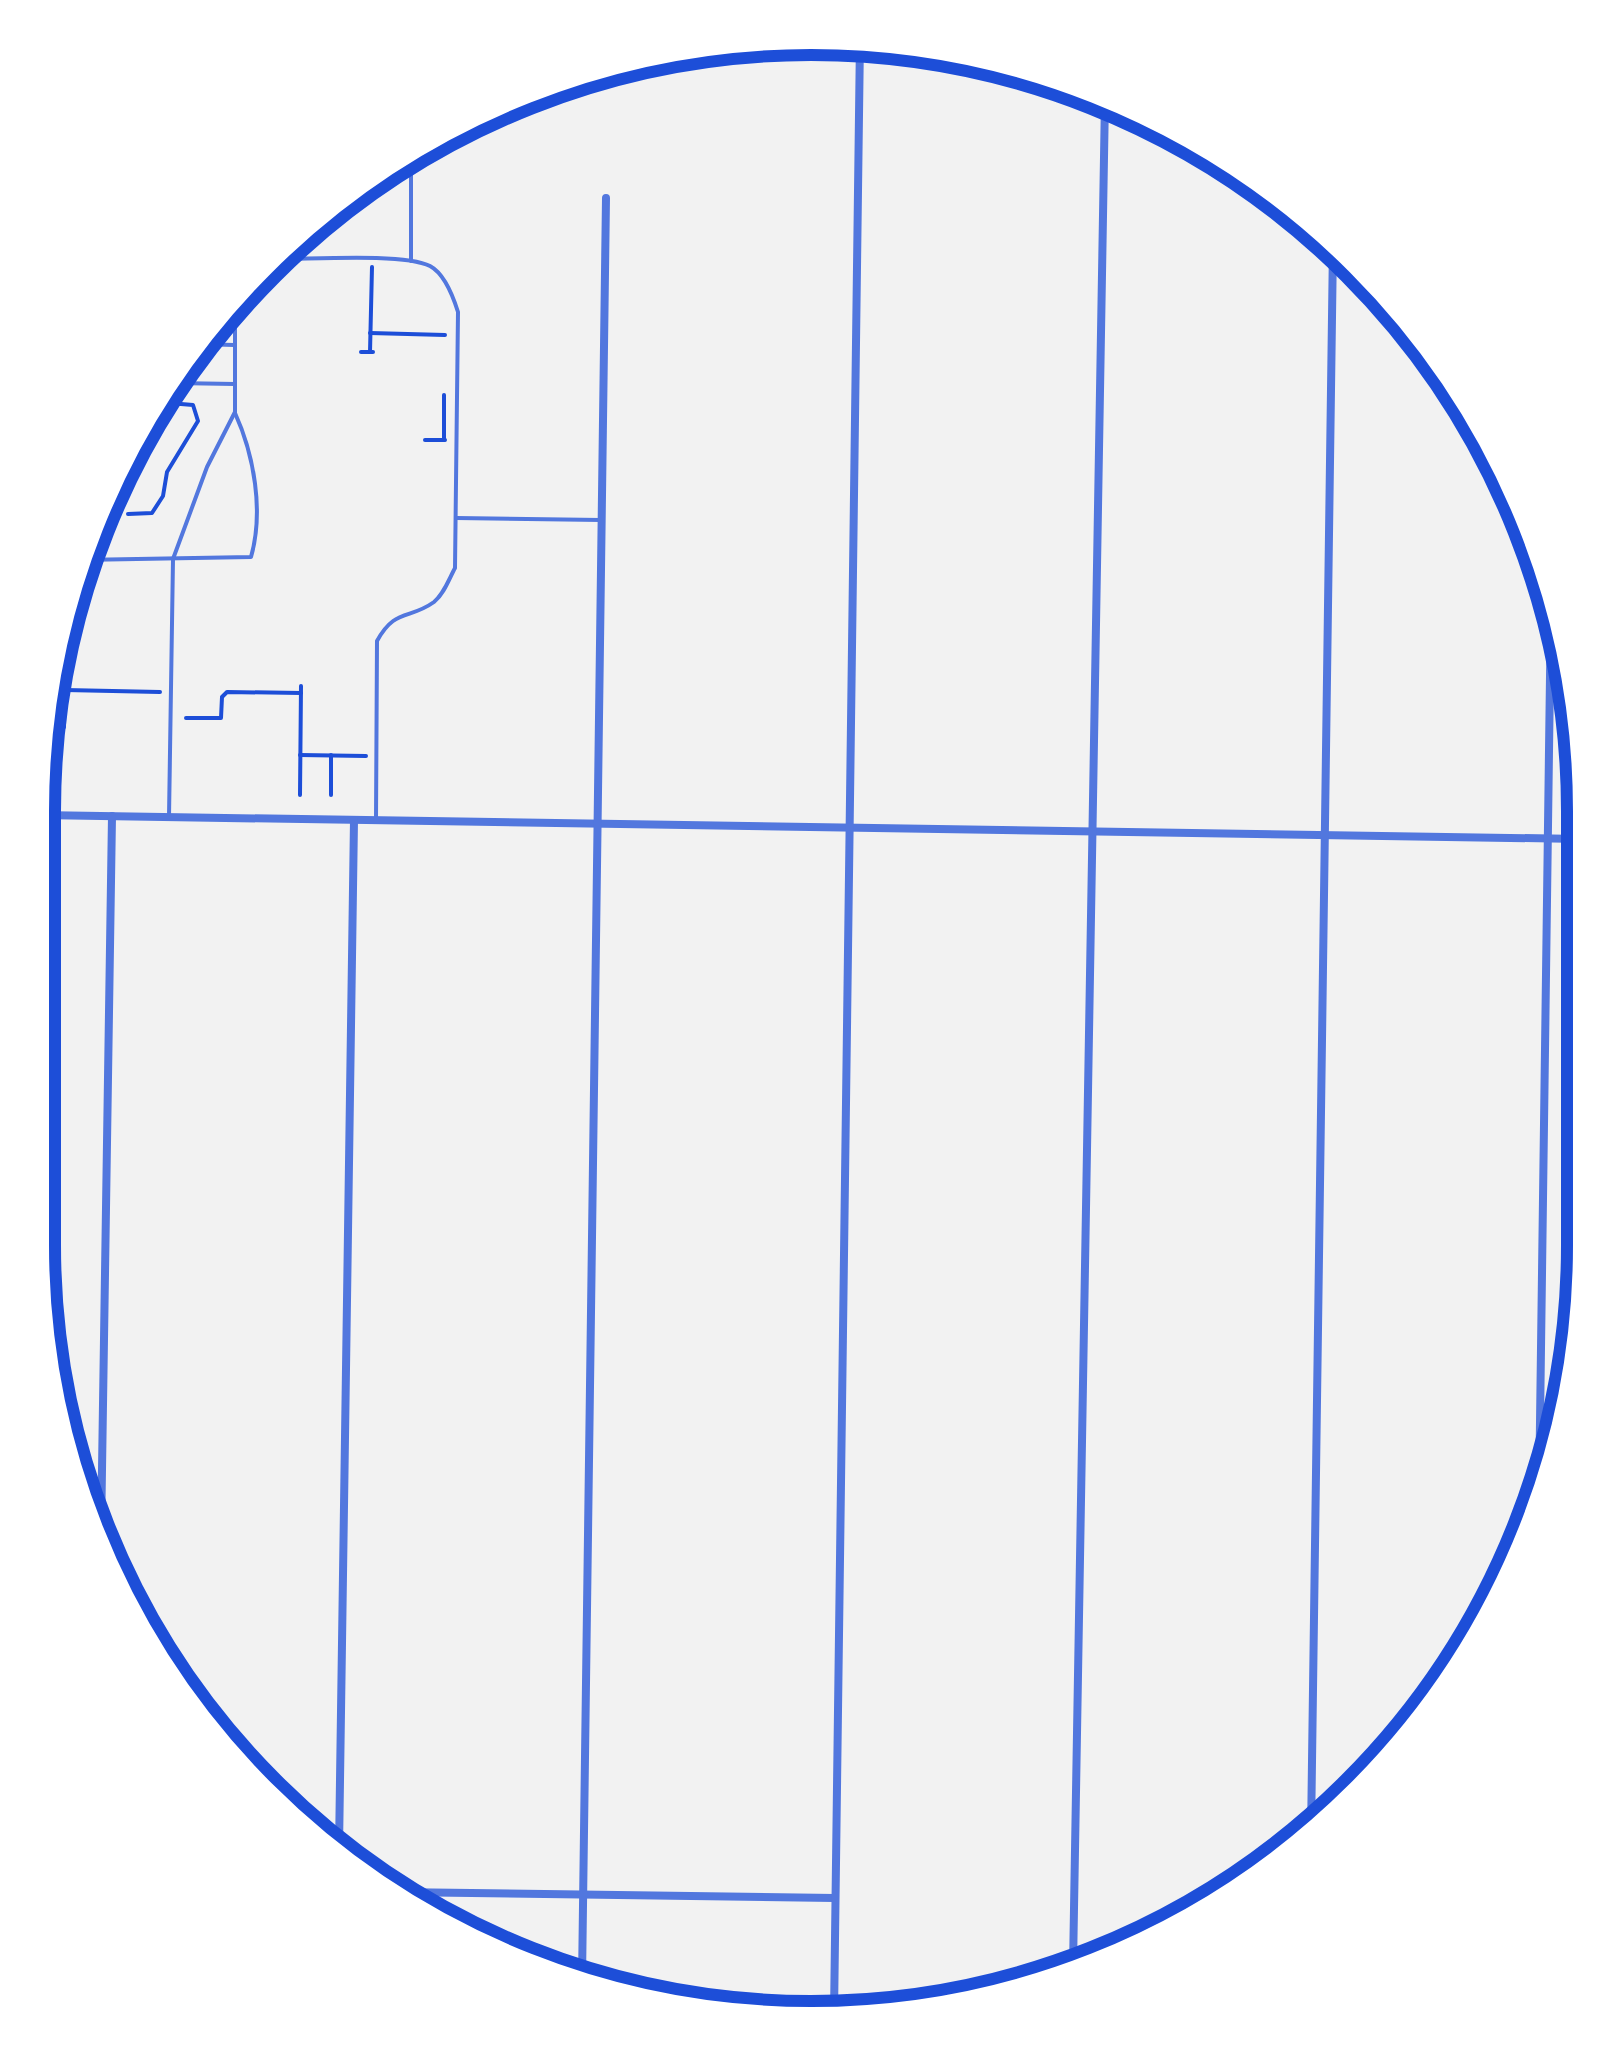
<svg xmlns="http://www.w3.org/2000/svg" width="1622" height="2056" font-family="'DejaVu Sans',sans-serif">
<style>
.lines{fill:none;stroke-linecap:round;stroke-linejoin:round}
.path{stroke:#1d4ed8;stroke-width:4}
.service{stroke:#5277de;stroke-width:4}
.minor{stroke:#5277de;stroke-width:8}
.rim{fill:none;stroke:#1d4ed8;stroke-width:12}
</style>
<rect width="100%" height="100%" fill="#f2f2f2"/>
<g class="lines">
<g class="path">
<path d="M370,333l75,2"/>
<path d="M361,352h12"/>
<path d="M370,352l2,-85"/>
<path d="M425,440h20"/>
<path d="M444,440v-45"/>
<path d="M128,514l24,-1 11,-17 4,-24 31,-51 -5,-16 -36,-3"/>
<path d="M99,518l2,-1"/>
<path d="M89,542v-4"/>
<path d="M66,628l3,-15"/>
<path d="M65,690l95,2"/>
<path d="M186,718h35l1,-21 5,-5 74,1"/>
<path d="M44,735h15l5,-8 1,-67h-6"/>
<path d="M300,755l66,1"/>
<path d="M300,795l1,-109"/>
<path d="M331,795v-40"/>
</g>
<g class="service">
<path d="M394,166l17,1v94"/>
<path d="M281,259c33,0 124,-6 149,7 15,8 23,30 28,46l-3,256c-6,11 -11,26 -21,34 -25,18 -39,6 -57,39l-1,179"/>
<path d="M199,344l35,1"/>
<path d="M174,379v4l61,1"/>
<path d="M456,518l145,2"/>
<path d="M80,560l171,-3c13,-46 3,-102 -16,-144"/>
<path d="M169,817l4,-258 34,-92 28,-55v-115"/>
</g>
<g class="minor">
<path d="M39,815l1542,24"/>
<path d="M1539,1497l12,-895"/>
<path d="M101,1535l11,-719"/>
<path d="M1311,1834l22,-1589"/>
<path d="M339,1849l15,-1029"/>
<path d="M394,1892l441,6"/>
<path d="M1073,1967l32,-1868"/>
<path d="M582,1980l24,-1782"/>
<path d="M834,2015l26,-1976"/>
</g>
</g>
<path d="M0 0H1622V2056H0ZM811 55H811A756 756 0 0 1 1567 811V1245A756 756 0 0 1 811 2001H811A756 756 0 0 1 55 1245V811A756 756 0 0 1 811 55Z" fill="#fff" fill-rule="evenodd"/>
<path class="rim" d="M811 55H811A756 756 0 0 1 1567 811V1245A756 756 0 0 1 811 2001H811A756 756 0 0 1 55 1245V811A756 756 0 0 1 811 55Z"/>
</svg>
